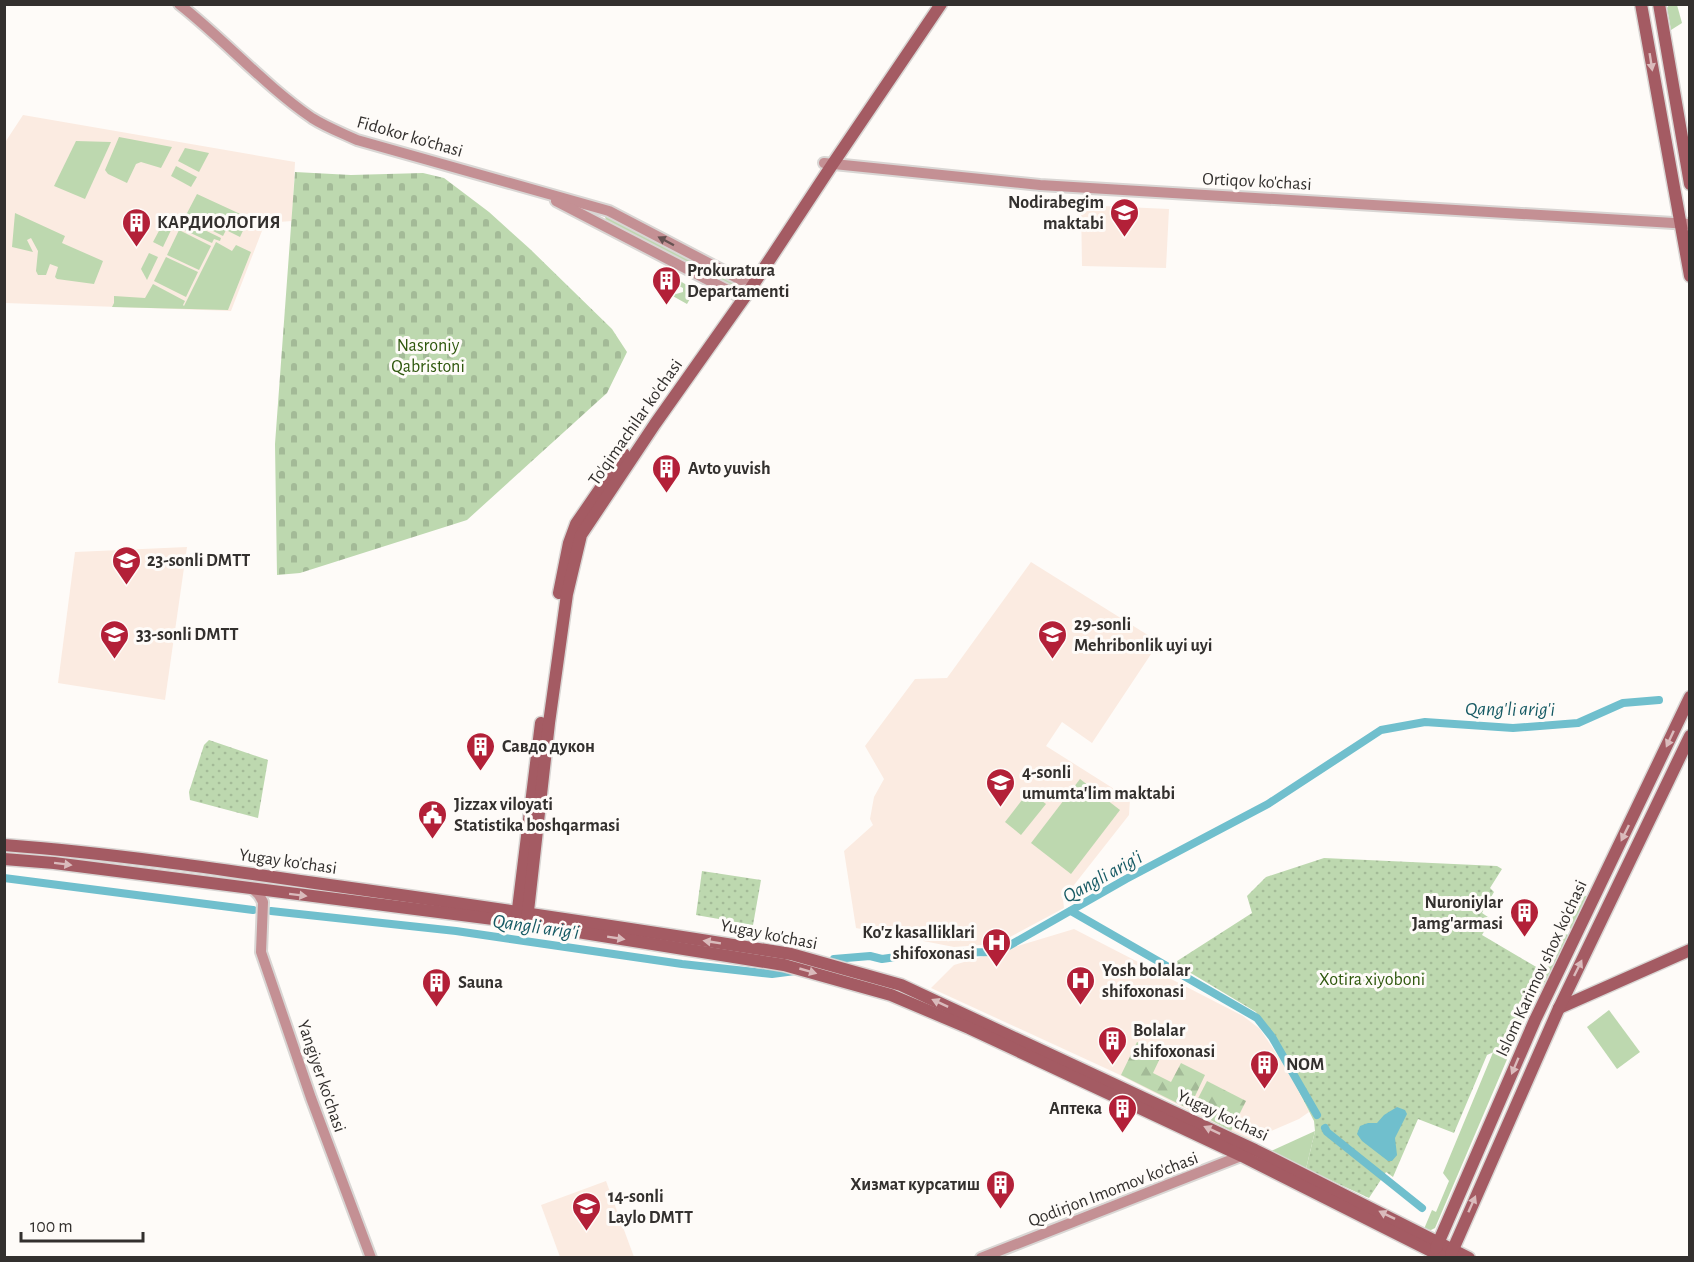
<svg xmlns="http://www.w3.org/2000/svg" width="1694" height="1262" font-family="'Alegreya Sans',sans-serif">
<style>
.built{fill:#fbebe1}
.grass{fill:#bdd8af}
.forest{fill:url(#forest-firs)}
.cemetery{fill:url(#cemetery-stones)}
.park{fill:url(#park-dots)}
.water{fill:#70bfcd}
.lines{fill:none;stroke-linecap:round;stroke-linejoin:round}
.canal{stroke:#70bfcd;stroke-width:8}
.tertiary-casing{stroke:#d9d6d4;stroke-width:14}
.secondary-casing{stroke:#d9d6d4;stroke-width:15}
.tertiary{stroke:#c49094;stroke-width:10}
.secondary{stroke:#a45b63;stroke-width:12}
.oneway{fill:#dabbbc}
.oneway2{fill:#665252}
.labels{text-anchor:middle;stroke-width:6;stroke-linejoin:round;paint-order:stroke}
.street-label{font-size:18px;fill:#33302e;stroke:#fefbf8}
.poi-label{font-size:18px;font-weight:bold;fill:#33302e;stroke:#fefbf8;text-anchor:start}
.park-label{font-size:18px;fill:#2e570d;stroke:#fefbf8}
.water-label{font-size:20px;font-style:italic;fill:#165a64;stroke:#fefbf8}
</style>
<defs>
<pattern id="forest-firs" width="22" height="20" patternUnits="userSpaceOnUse" patternTransform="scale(1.5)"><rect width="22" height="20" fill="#bdd8af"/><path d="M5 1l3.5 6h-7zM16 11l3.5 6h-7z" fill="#a3ba97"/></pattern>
<pattern id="cemetery-stones" width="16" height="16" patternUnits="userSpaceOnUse" patternTransform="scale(1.5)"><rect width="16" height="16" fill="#bdd8af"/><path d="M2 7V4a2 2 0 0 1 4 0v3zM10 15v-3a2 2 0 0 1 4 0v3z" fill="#a3ba97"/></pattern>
<pattern id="park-dots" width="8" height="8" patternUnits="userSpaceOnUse" patternTransform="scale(1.5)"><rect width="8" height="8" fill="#bdd8af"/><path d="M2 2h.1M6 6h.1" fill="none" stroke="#a3ba97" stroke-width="1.8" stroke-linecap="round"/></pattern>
</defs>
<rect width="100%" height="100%" fill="#fefbf8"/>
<g class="built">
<path d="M23,115l272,47 -3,59 -27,2 -34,88 -226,-8 -1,-159z"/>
<path d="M1081,205l88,4 -3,59 -84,-2z"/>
<path d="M187,547l-22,153 -107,-17 17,-131z"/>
<path d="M1031,562l128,80 -67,101 -30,-21 -16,24 84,53 -1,16 -66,84 1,9 -67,36 -43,3 -98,-19 -12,-77 29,-26 -3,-6 4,-22 10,-18 -19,-33 50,-67 32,-1z"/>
<path d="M1074,929l169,87 17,13 30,45 19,38 -10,7 -51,22 -130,-67 -187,-86 23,-23z"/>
<path d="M606,1181l28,76h-74l-19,-52z"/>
</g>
<g class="grass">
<path d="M1669,5h8l5,18 -11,7 -4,-22z"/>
<path d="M119,137l53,10 -11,21 -20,-6 -5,2 -9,19 -19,-9 -3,-4z"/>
<path d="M76,141l35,1 -26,57 -31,-13z"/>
<path d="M185,148l24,5 -10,19 -21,-11z"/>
<path d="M176,166l21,11 -6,10 -20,-11z"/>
<path d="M197,194l52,24 -9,19 -14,-7 -3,6 -38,-19z"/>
<path d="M15,213l50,23 -3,7 41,18 -9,23 -37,-5 -2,-2 3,-10 -8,-3 -4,11h-8l-2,-4 2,-20 -7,-13 -4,2 6,12 -21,-5z"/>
<path d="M608,216l124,65 1,3 -3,1 -124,-65 -1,-3z"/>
<path d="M184,220l37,18 -1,3 -6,-2 -2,4 -32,-15z"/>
<path d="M174,224l-11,23 -10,-5 8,-15z"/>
<path d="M179,230l32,16 -12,24 -32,-15z"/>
<path d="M216,242l16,9 4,-6 15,7 -23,58 -116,-3 2,-4v-7l31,2 8,-14 32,17 -2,4 1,1z"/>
<path d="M149,253l9,4 -11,23 -6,-11z"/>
<path d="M166,257l32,15 -12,25 -32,-16z"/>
<path d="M670,275l25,15 -8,14 -25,-14 3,-7 9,5 -1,3 3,3 7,-2v-4l-6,-3 -1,2 -9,-6z"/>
<path d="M1080,779l40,31 -49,64 -40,-31z"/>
<path d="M1029,791l17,13 -25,31 -16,-13z"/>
<path d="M1577,891l12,7 -16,32 -13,-7z"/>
<path d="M1556,933l14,2 -43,80 -18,8z"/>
<path d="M1609,1010l31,42 -23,17 -30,-42z"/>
<path d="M1514,1043l-79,185 -4,2 -7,-1 8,-19 4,2 13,-31 -6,-8 51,-123z"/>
<path d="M1315,1131l-9,38 -37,-17z"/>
</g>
<g class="forest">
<path d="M1137,1042l25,12 -9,19 18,9 10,-19 24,12 -16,34 -68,-34z"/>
<path d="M1207,1081l39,20 -15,30 -39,-21z"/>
</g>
<path class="cemetery" d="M295,172l56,3 72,-2 21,5 45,34 41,37 82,80 15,23 -20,41 -140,127 -167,53 -23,2 -2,-131z"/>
<g class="park">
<path d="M209,740l59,20 -10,58 -68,-18 -1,-8 15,-47z"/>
<path d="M1324,858l173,8 5,3 -12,19 4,4 -12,21 9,6 -9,16 56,33 -28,54 17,-7 -13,28 -27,12 -33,78 -36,-14 -25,58 -7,-5 -17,26 -63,-29 9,-38 -1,-10 -24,-47 -34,-62 -82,-49 78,-50 -5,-17 19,-19z"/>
<path d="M702,871l59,9 -8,45 -57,-10z"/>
</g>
<path class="water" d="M1397,1107l8,3 2,4 -12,24 2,17 -5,6h-4l-26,-20 -5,-7 3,-8 8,-3h9l7,-8z"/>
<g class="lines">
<g class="canal">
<path d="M4,878l249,32"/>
<path d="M271,911l185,20 226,33 90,10 23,-3"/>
<path d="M1071,911l186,107 15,19 45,78"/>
<path d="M834,959l36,-3 12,3 42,-6 74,-1 128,-73 142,-75 113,-74 44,-8 88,6 65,-5 45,-20 36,-3"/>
<path d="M1325,1128l2,4 95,76"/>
</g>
<defs>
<g id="tertiary">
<path d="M179,4c46,36 85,81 133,114 14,9 30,15 45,22l252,71 132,69 7,-1 7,3"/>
<path d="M824,163l216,22 650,39"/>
<path d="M556,201l181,94h5l7,-4"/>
<path d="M253,889l6,6 4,7 -2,50 50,146 60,160"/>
<path d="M981,1258l265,-104"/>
</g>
<g id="secondary">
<path d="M1641,4l49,272"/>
<path d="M1659,4l31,180"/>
<path d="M559,593l10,-50 7,-19 48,-70"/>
<path d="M4,845c105,8 208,23 311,38 159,22 318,46 476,71l110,31 354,165 214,108"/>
<path d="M4,859l50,4 455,58 275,44 107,30 78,33 273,128 203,102"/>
<path d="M517,917l24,-194"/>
<path d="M527,920l22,-197 18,-129 14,-59 74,-111 94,-133 83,-126 109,-161"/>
<path d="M1559,1008l131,-58"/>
<path d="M1436,1248l99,-228 155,-323"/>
<path d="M1451,1254l108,-246 131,-272"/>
</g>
</defs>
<use href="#tertiary" class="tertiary-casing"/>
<use href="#secondary" class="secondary-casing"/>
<use href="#tertiary" class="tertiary"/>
<use href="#secondary" class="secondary"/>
</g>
<defs><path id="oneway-solid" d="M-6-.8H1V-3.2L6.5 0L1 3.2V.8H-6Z" transform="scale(1.5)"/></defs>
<g class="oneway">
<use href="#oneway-solid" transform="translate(1651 62) rotate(81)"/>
<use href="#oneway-solid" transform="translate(1670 739) rotate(115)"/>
<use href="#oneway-solid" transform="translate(1625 833) rotate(116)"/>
<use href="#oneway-solid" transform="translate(63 864) rotate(7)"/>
<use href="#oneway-solid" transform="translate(298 895) rotate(7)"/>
<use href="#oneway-solid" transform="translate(616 938) rotate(9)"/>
<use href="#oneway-solid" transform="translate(712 942) rotate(-171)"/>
<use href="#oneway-solid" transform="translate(1578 968) rotate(-64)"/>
<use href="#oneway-solid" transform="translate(808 971) rotate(16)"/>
<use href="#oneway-solid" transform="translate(940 1003) rotate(-155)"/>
<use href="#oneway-solid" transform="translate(1515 1066) rotate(113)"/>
<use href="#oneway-solid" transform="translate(1212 1130) rotate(-155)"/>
<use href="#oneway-solid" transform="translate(1472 1204) rotate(-66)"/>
<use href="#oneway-solid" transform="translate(1387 1215) rotate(-154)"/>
</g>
<use class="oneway2" href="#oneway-solid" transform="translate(666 241) rotate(-152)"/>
<defs>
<symbol id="school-pin" viewBox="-11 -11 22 30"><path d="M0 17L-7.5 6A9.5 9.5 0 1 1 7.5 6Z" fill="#b32038" stroke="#fefbf8"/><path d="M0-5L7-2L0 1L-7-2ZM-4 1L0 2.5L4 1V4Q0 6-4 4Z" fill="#fff"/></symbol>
<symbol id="building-pin" viewBox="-11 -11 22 30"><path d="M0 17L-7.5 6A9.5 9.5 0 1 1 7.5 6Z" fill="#b32038" stroke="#fefbf8"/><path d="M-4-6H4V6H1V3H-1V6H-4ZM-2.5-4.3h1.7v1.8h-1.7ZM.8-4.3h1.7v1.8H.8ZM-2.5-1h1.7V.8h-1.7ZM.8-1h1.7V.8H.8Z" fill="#fff"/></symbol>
<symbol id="civic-pin" viewBox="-11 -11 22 30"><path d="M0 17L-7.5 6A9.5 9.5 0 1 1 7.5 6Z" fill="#b32038" stroke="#fefbf8"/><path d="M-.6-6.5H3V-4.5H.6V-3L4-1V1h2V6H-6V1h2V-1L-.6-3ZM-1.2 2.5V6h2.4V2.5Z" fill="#fff"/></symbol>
<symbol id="hospital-pin" viewBox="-11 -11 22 30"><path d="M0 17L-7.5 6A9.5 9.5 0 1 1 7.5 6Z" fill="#b32038" stroke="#fefbf8"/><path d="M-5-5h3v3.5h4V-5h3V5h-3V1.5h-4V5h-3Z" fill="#fff"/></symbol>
</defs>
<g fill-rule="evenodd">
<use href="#school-pin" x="1108" y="196" width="33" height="45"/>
<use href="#building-pin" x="120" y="206" width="33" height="45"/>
<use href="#building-pin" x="650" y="264" width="33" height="45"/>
<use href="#building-pin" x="650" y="452" width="33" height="45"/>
<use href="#school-pin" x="110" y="544" width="33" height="45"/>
<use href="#school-pin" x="98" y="618" width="33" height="45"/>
<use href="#school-pin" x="1036" y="618" width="33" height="45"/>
<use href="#building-pin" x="464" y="730" width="33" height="45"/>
<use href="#school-pin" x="984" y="766" width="33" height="45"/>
<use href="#civic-pin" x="416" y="798" width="33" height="45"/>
<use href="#building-pin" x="1508" y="896" width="33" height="45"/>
<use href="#hospital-pin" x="980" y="926" width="33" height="45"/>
<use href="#hospital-pin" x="1064" y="964" width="33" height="45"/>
<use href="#building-pin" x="420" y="966" width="33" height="45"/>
<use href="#building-pin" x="1096" y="1024" width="33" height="45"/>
<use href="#building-pin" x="1248" y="1048" width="33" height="45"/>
<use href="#building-pin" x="1106" y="1092" width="33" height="45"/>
<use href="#building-pin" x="984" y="1168" width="33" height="45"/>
<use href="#school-pin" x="570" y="1190" width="33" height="45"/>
</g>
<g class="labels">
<g class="street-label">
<text transform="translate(410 136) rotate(16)" y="6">Fidokor ko'chasi</text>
<text transform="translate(1257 181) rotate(3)" y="6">Ortiqov ko'chasi</text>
<text transform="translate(635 422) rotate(-55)" y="6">To'qimachilar ko'chasi</text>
<text transform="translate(288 861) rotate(8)" y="6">Yugay ko'chasi</text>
<text transform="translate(769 934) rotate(11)" y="6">Yugay ko'chasi</text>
<text transform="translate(1541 968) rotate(-65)" y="6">Islom Karimov shox ko'chasi</text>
<text transform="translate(322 1076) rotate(71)" y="6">Yangiyer ko'chasi</text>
<text transform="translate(1223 1115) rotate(25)" y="6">Yugay ko'chasi</text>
<text transform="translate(1113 1189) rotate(-21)" y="6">Qodirjon Imomov ko'chasi</text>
</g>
<g class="poi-label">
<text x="1104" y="208" text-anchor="end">Nodirabegim<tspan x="1104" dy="21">maktabi</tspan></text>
<text x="157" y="228">КАРДИОЛОГИЯ</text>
<text x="687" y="276">Prokuratura<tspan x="687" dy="21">Departamenti</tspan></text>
<text x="688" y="474">Avto yuvish</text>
<text x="147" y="566">23-sonli DMTT</text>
<text x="1074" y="630">29-sonli<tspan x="1074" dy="21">Mehribonlik uyi uyi</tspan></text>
<text x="136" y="640">33-sonli DMTT</text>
<text x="502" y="752">Cавдо дукон</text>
<text x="1022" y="778">4-sonli<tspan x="1022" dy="21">umumta'lim maktabi</tspan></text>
<text x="454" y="810">Jizzax viloyati<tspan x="454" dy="21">Statistika boshqarmasi</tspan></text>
<text x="1503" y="908" text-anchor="end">Nuroniylar<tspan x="1503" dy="21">Jamg'armasi</tspan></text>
<text x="975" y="938" text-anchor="end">Ko'z kasalliklari<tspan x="975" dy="21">shifoxonasi</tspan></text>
<text x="1102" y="976">Yosh bolalar<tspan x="1102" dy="21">shifoxonasi</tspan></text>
<text x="458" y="988">Sauna</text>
<text x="1133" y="1036">Bolalar<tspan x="1133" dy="21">shifoxonasi</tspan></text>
<text x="1286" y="1070">NOM</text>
<text x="1102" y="1114" text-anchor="end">Аптека</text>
<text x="980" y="1190" text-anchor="end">Хизмат курсатиш</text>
<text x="608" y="1202">14-sonli<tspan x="608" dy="21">Laylo DMTT</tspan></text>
</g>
<g class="park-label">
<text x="428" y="351">Nasroniy<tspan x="428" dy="21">Qabristoni</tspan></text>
<text x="1372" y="985">Xotira xiyoboni</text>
</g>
<g class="water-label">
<text x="1510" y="715">Qang'li arig'i</text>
<text transform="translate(1102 876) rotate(-29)" y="7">Qangli arig'i</text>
<text transform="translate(536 926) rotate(8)" y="7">Qangli arig'i</text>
</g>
</g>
<rect width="1694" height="1262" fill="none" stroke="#33302e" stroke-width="12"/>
<path d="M21 1232v9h122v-9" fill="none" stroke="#33302e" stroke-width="3"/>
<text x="30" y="1232" font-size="18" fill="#33302e" stroke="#fefbf8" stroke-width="4.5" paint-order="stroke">100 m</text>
</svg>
